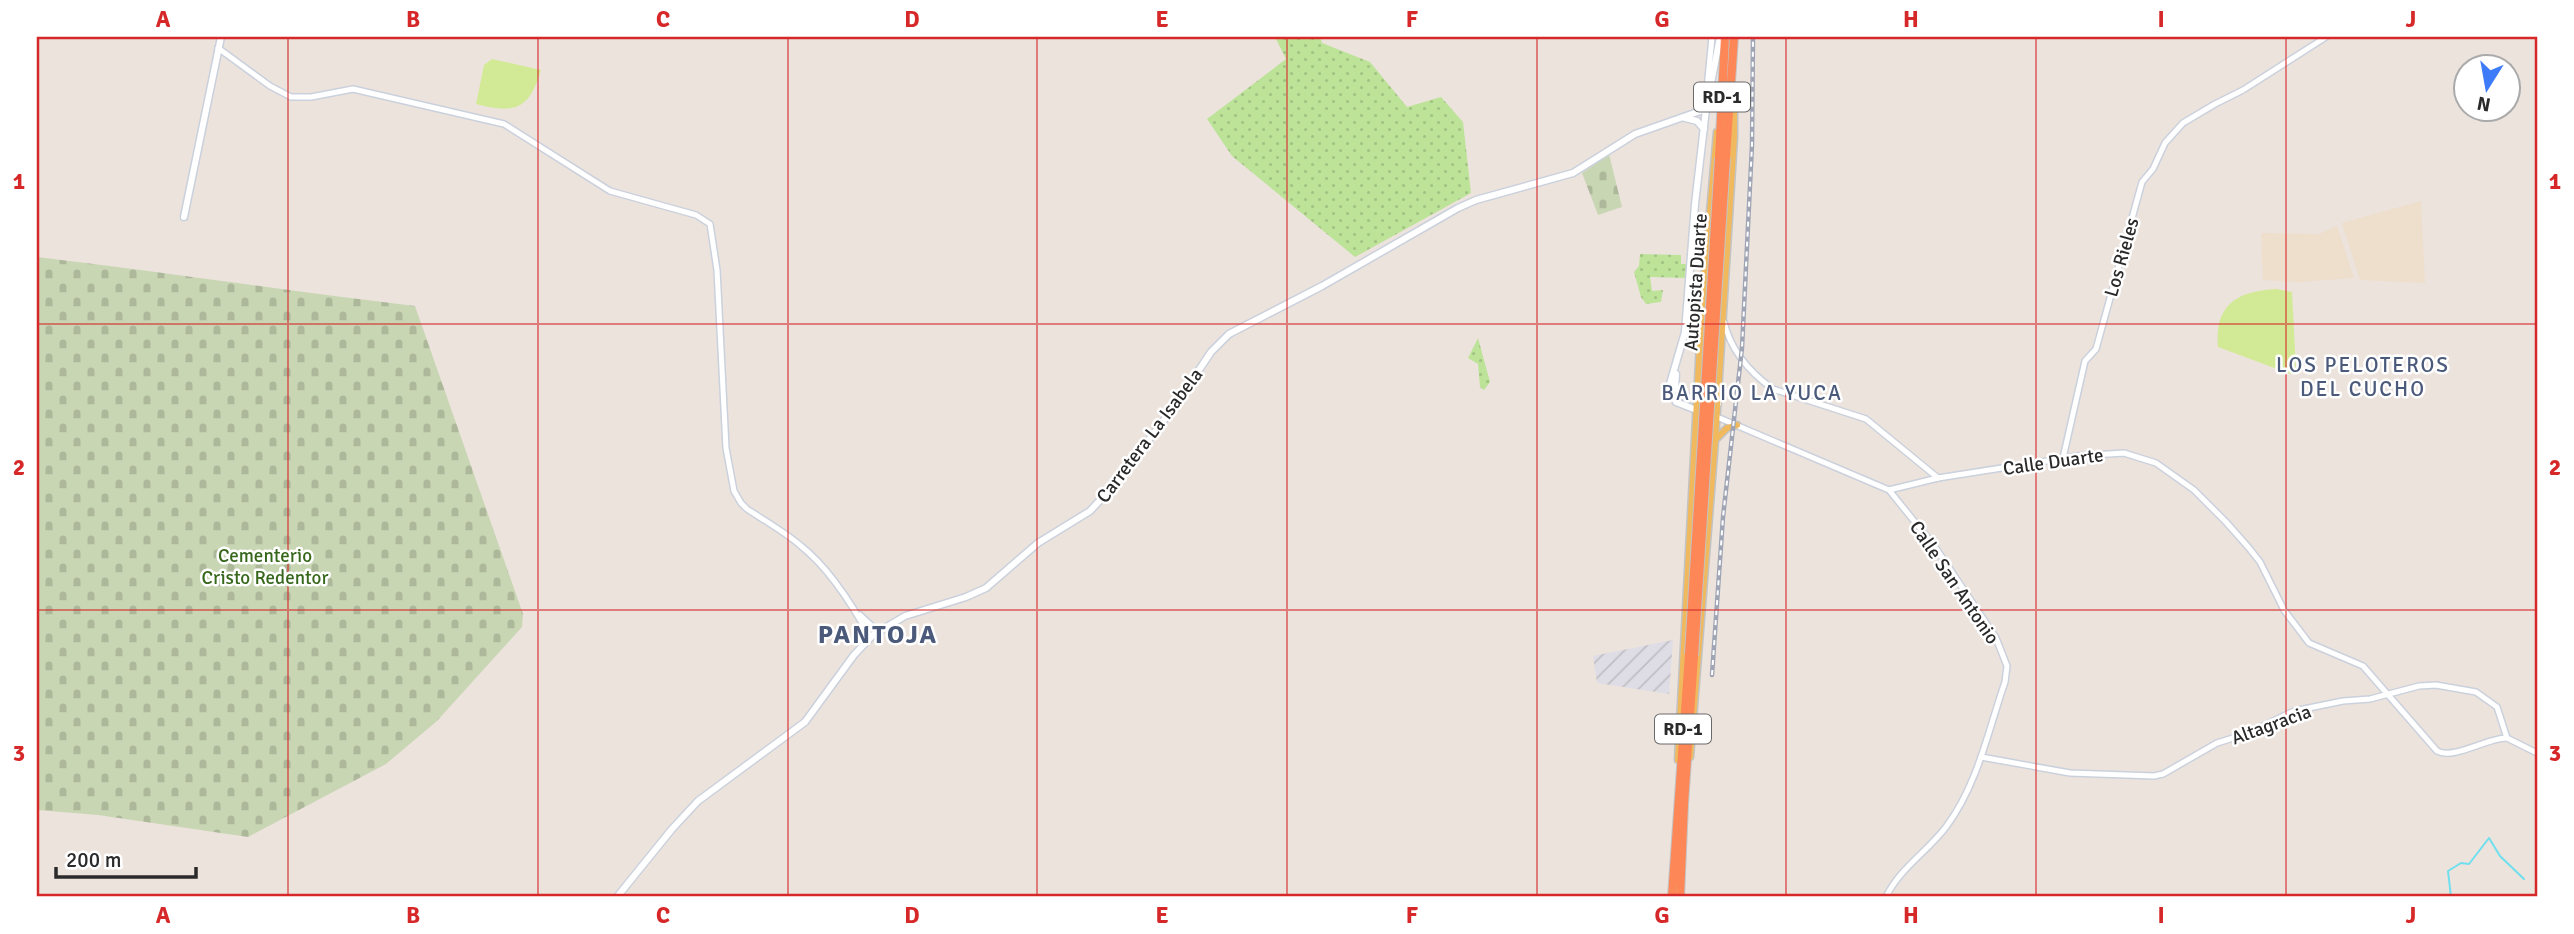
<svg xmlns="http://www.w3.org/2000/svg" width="2574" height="934" font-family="Signika,sans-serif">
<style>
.industrial{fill:url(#industrial-furrows)}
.education{fill:#eedecc}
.grass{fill:url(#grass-dots)}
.cemetery{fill:url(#cemetery-stones)}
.pitch{fill:#d2ea95}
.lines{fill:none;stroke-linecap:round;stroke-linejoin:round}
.stream{stroke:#70dfee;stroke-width:2}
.tertiary-casing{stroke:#cbd1dc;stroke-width:8}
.secondary-casing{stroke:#cbd1dc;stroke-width:9}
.primary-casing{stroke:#c3c3c3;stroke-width:9}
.motorway-casing{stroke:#c3c3c3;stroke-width:10}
.tertiary{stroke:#fff;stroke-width:5}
.secondary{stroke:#fff;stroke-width:6}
.primary{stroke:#f0b95e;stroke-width:6}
.motorway{stroke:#fd8757;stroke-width:8}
.rail-casing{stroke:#9fa5b5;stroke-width:4.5}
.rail{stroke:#fff;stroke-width:2;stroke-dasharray:5;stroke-linecap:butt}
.motorway-bridge-casing{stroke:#c3c3c3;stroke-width:10;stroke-linecap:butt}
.motorway-bridge{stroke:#fd8757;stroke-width:8}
.grid{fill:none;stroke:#d62828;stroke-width:2;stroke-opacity:0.55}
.labels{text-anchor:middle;stroke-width:5;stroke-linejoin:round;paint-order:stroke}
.shield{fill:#fff;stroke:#6a6a6a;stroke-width:2}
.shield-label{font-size:18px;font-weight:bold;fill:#2a2a2a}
.street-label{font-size:19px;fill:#2a2a2a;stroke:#fff}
.park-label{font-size:19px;fill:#36671b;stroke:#fff}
.neighbourhood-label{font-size:21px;letter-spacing:2px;fill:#4b5a7b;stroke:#fff}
.district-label{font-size:26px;font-weight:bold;letter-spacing:2px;fill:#4b5a7b;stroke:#fff}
.neatline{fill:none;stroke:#d62828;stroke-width:2.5}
.grid-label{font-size:23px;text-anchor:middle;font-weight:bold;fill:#d62828}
</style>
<defs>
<pattern id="industrial-furrows" width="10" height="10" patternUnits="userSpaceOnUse" patternTransform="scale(1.75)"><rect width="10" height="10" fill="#dedde5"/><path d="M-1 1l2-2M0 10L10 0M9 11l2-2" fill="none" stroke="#bfbec5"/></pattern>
<pattern id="grass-dots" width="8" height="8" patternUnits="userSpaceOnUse" patternTransform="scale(1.75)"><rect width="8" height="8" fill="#bde399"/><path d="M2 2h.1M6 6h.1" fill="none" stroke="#a3c384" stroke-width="1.8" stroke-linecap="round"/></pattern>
<pattern id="cemetery-stones" width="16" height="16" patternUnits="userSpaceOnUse" patternTransform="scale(1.75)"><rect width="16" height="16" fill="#c9d6b4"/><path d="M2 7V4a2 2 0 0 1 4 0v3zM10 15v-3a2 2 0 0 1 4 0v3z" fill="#adb89b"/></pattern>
</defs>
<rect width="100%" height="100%" fill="#ece3dd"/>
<path class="industrial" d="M1673,640l-4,54 -72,-11 -4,-27z"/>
<g class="education">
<path d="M2421,201l4,82 -65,-3 -18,-57z"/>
<path d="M2337,226l17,52 -55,4 -36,-2 -2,-47 58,1z"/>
</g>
<g class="grass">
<path d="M1275,37h45l2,6 48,19 37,45 34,-10 22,25 8,71 -116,64 -123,-101 -25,-37 79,-60z"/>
<path d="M1640,254l41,1v9h7l-1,14 -37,-1 2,14 11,-1 -2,12 -15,2 -5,-7 -7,-25 5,-6z"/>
<path d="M1478,338l12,44 -6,8 -4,-3 -2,-23 -10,-6z"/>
</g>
<g class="cemetery">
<path d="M1609,154l13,53 -24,8 -16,-42z"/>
<path d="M37,257c126,15 252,34 378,49l108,308 -1,13 -85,94 -51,43 -138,73 -150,-22 -61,-5z"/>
</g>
<g class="pitch">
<path d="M492,59l49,11c-12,40 -26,44 -65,34l8,-39z"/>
<path d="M2276,289l16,3 4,78 -5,4 -73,-27c-4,-43 20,-56 58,-58z"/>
</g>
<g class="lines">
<path class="stream" d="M2451,897l-3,-26 13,-8 8,1 20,-26 11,18 24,23"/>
<defs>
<g id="tertiary">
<path d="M218,48l52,38 21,11h20l42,-8 151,35 106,67 86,24 14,9 7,46 9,178 8,43 7,12 6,6c18,12 38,23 54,37 29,23 52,60 69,91"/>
<path d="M1707,89l5,-52"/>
<path d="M1724,322c7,29 25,50 49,67l93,30 72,59"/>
<path d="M1717,417l172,73 46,57 61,91 11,28 -2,16c-17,49 -27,102 -59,145 -19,25 -46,41 -60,70"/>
<path d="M2063,458l22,-97 11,-12 46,-167 11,-13 12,-26 18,-20 32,-19 28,-14 83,-53"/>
<path d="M1889,490l49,-12 140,-22 46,-3 32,10 38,27 32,32 23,26 11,14 24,48 25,33 54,23 74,85c17,9 49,-13 70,-13"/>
<path d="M860,615l17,16"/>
<path d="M2507,738l30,15"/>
<path d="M1981,757l89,16 84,3 9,-2 54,-31 29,-9 48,-23 49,-10 27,-2 49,-13 17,-1 40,7 21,15 10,31"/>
</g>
<g id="secondary">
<path d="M1685,118l12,3 7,8"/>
<path d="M184,217l37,-180"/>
<path d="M1676,374l-1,14 8,8 35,8"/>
<path d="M1699,411l-23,-9 -7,-15 16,-55 10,-128 11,-95 14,-72"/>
<path d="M617,897l55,-68 26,-28 107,-79 49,-67 19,-20 32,-19 61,-19 20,-9 52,-45 52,-32 24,-26 63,-82 34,-51 18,-18 93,-48 136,-78 18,-8 97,-27 62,-39 71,-25"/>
</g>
<g id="primary">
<path d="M1716,439l11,-11 10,-3"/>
<path d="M1690,757l25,-316 19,-304v-39"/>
<path d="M1678,760l24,-455 15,-173"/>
</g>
<g id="motorway">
<path d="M1719,158l6,-121"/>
<path d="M1726,158l8,-121"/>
<path d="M1672,897l17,-243"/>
<path d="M1680,897l4,-93 10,-148"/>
</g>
</defs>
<use href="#tertiary" class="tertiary-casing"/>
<use href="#secondary" class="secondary-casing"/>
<use href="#primary" class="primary-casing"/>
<use href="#motorway" class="motorway-casing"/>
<use href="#tertiary" class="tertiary"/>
<use href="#secondary" class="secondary"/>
<use href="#primary" class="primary"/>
<use href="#motorway" class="motorway"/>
<defs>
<path id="rail" d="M1712,675l11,-158 19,-169 10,-203 1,-108"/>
</defs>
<use href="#rail" class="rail-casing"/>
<use href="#rail" class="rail"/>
<defs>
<g id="motorway-bridge">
<path d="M1689,654l30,-496"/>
<path d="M1694,656l32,-498"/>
</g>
</defs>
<use href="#motorway-bridge" class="motorway-bridge-casing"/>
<use href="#motorway-bridge" class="motorway-bridge"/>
</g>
<path class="grid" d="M288,37v860M538,37v860M788,37v860M1037,37v860M1287,37v860M1537,37v860M1786,37v860M2036,37v860M2286,37v860M37,324h2500M37,610h2500"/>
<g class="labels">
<g class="shield">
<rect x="1694" y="82.5" width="56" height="29" rx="5"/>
<rect x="1655" y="714.5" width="56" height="29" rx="5"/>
</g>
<g class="shield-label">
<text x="1722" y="103">RD-1</text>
<text x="1683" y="735">RD-1</text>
</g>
<g class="street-label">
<text transform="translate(2121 257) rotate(-74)" y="7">Los Rieles</text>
<text transform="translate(1695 282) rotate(-86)" y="7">Autopista Duarte</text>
<text transform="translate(1149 435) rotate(-53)" y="7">Carretera La Isabela</text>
<text transform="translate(2053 461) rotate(-8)" y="7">Calle Duarte</text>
<text transform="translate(1955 582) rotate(56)" y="7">Calle San Antonio</text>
<text transform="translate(2271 724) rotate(-20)" y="7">Altagracia</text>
</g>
<g class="park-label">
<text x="265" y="562">Cementerio<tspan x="265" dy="22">Cristo Redentor</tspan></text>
</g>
<g class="neighbourhood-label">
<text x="2363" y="372">LOS PELOTEROS<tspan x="2363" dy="24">DEL CUCHO</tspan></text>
<text x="1752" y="400">BARRIO LA YUCA</text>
</g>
<g class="district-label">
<text x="878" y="643">PANTOJA</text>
</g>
</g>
<rect width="2574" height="934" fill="none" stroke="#ffffff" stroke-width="77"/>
<g transform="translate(2487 88) rotate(191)"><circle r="33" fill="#ffffff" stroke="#aaaaaa" stroke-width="2"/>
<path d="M0-5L12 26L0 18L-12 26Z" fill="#3d7bf8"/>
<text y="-10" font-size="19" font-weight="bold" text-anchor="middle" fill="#2a2a2a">N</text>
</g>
<path d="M56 867v10h140v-10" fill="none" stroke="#2a2a2a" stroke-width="3.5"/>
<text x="66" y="867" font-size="21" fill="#2a2a2a" stroke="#ffffff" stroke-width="5" paint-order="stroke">200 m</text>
<rect x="38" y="38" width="2498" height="857" class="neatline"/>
<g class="grid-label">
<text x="163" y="27">A</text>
<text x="413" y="27">B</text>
<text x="663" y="27">C</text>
<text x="912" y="27">D</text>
<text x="1162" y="27">E</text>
<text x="1412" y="27">F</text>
<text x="1662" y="27">G</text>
<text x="1911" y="27">H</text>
<text x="2161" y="27">I</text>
<text x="2411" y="27">J</text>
<text x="19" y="189">1</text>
<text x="2555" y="189">1</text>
<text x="19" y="475">2</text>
<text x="2555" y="475">2</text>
<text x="19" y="761">3</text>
<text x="2555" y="761">3</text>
<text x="163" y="923">A</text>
<text x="413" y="923">B</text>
<text x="663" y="923">C</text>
<text x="912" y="923">D</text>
<text x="1162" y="923">E</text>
<text x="1412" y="923">F</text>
<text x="1662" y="923">G</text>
<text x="1911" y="923">H</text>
<text x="2161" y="923">I</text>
<text x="2411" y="923">J</text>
</g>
</svg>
